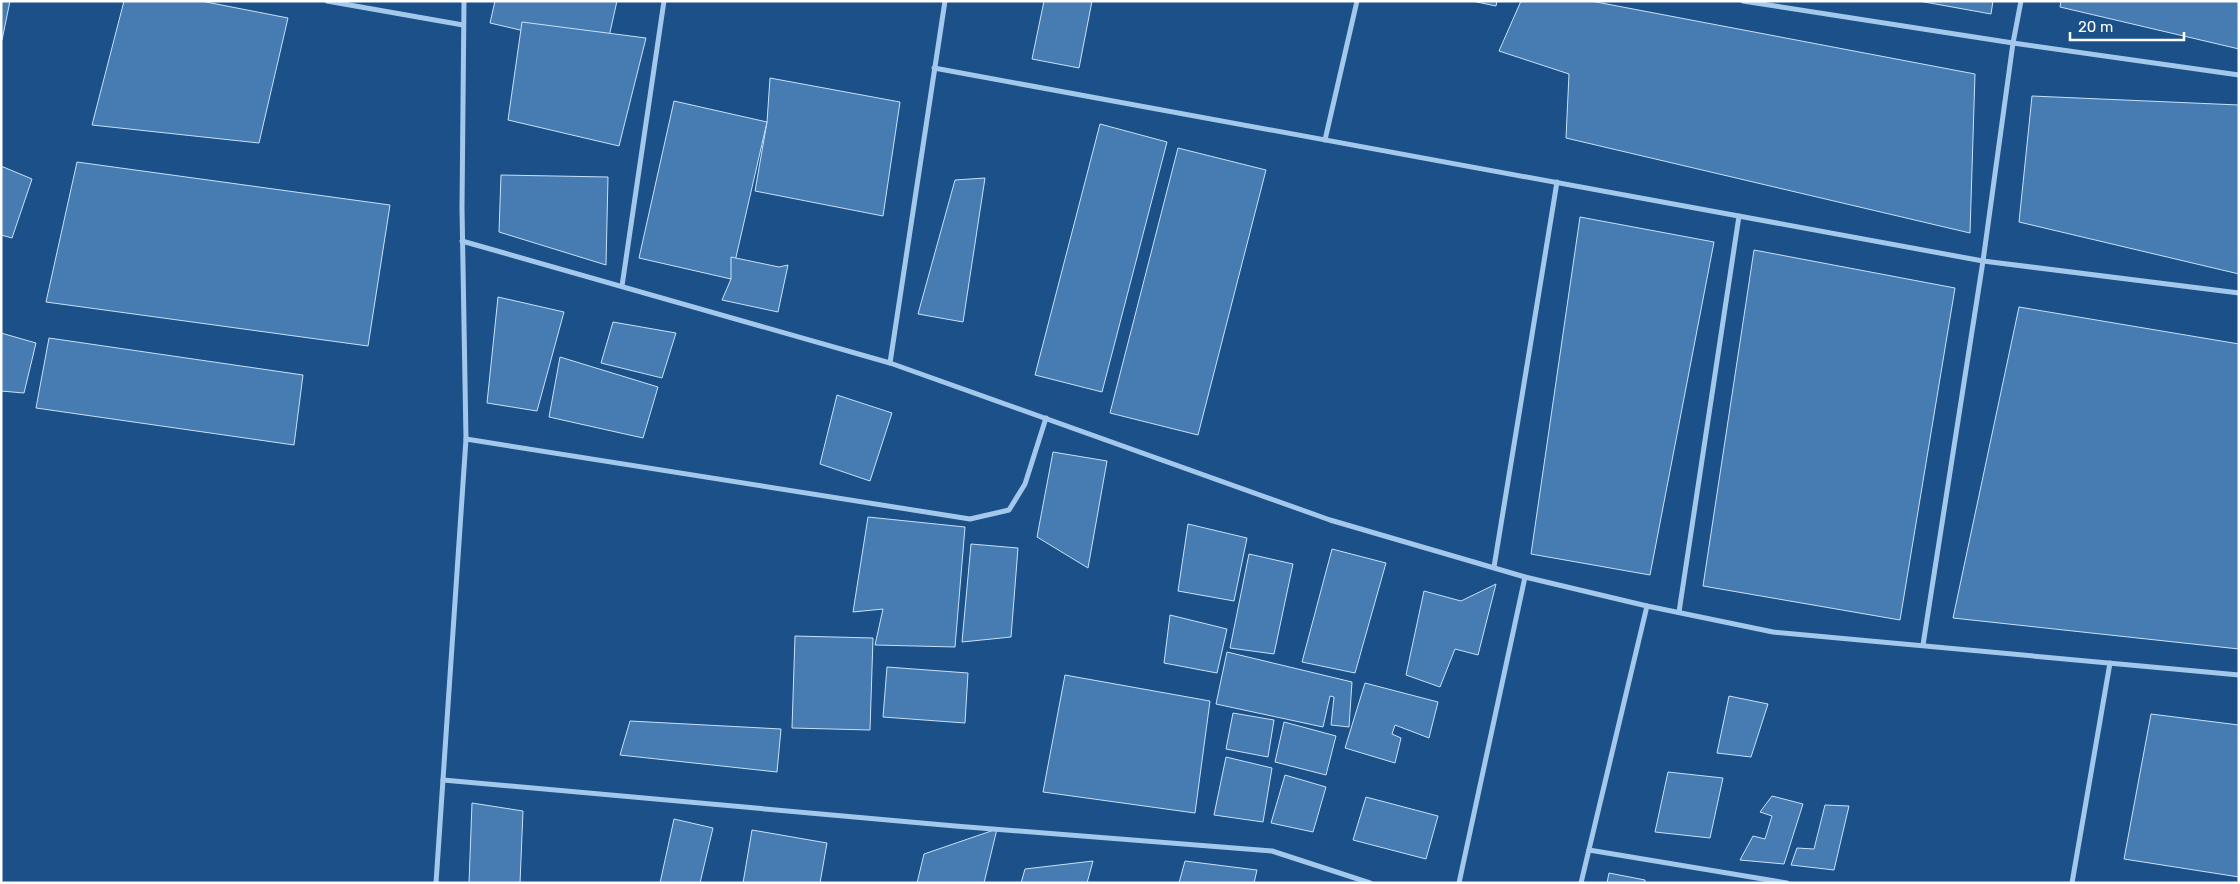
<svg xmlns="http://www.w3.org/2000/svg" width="2240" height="884" font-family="Rubik,sans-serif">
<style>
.building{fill:#477cb3;stroke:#c9e1f9}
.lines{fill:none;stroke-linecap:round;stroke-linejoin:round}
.minor{stroke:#a4c8ec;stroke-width:5}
</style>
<rect width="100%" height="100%" fill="#1b5089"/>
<g class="building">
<path d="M1,1h9l-8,39h-1z"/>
<path d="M124,1h77l87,17 -29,125 -167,-18z"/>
<path d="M495,1h122l-11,49 -116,-27z"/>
<path d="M1044,1h48l-13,67 -47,-9z"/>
<path d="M1472,1h25l-1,5z"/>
<path d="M1521,1h70l384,73 -5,159 -404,-95 3,-64 -70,-23z"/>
<path d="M1919,1h74l-2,13z"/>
<path d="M2061,1h178v48l-179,-42z"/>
<path d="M522,22l124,16 -27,108 -111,-26z"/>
<path d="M770,78l130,24 -17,114 -128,-25 12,-69z"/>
<path d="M2032,96l207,9v169l-220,-52z"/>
<path d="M674,101l93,21 -36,157 -92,-21z"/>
<path d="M1100,124l67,18 -65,250 -67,-17z"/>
<path d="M1178,148l88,22 -68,265 -88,-22z"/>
<path d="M77,162l313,43 -22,141 -322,-44z"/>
<path d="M1,166l31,13 -20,59 -11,-3z"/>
<path d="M501,175l107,2 -2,88 -107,-33z"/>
<path d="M985,178l-22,144 -45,-8 37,-134z"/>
<path d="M1580,217l134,25 -64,333 -119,-21z"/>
<path d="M1754,250l201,38 -55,332 -197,-34z"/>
<path d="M731,257l48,10 9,-2 -10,47 -56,-12 9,-21z"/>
<path d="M498,297l66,15 -27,99 -50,-8z"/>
<path d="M2019,307l220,37v305l-286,-31z"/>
<path d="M613,322l63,11 -14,45 -61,-15z"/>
<path d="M1,333l35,10 -12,50 -23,-2z"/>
<path d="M49,338l254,37 -9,70 -258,-37z"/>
<path d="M560,357l98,30 -15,51 -94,-21z"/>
<path d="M837,395l55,18 -22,68 -50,-17z"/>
<path d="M1053,452l54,9 -19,107 -51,-31z"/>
<path d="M868,517l97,10 -10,120 -80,-2 8,-36 -30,3z"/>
<path d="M1188,524l59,14 -13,63 -56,-10z"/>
<path d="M971,544l47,4 -7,89 -49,5z"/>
<path d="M1332,549l54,14 -31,110 -53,-11z"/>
<path d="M1249,554l44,10 -19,90 -44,-6z"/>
<path d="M1496,584l-18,71 -23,-6 -15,38 -34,-12 18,-84 37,10z"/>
<path d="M1170,615l57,14 -10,44 -53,-10z"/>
<path d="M795,636l78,2 -3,92 -78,-2z"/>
<path d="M1227,652l125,30 -3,45 -18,-2 3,-28 -4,-1 -7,31 -107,-23z"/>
<path d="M887,667l81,6 -3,50 -82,-6z"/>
<path d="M1065,675l145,26 -15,112 -152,-21z"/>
<path d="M1365,683l73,19 -9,36 -34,-13 -3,9 9,4 -6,25 -50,-15z"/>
<path d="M1729,696l39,8 -17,53 -34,-4z"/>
<path d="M1233,713l41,7 -6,37 -42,-8z"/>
<path d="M2151,714l88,11v152l-115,-18z"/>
<path d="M630,721l151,8 -4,43 -157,-17z"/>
<path d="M1284,722l52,14 -10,39 -51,-13z"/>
<path d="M1226,757l46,11 -9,54 -49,-7z"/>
<path d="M1668,772l55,6 -13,60 -55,-6z"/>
<path d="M1285,775l41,12 -13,45 -42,-9z"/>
<path d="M1772,796l31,8 -19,60 -44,-4 13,-24 12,3 7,-23 -12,-4z"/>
<path d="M1366,797l72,19 -12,43 -73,-19z"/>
<path d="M472,803l51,8 -3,72h-51z"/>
<path d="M1825,805l24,1 -15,64 -43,-5 6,-17 17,1z"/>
<path d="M674,819l39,9 -13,55h-40z"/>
<path d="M997,829l-13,54h-67l7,-29z"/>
<path d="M752,830l75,13 -7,40h-77z"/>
<path d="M1093,861l-6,22h-66l4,-14z"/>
<path d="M1185,861l72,9 -3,13h-75z"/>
<path d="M1609,873l36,7v3h-38z"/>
</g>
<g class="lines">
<g class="minor">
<path d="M327,1l136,24"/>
<path d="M1743,1l270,42 226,32"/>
<path d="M934,68l1049,193 256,32"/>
<path d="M1325,140l32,-139"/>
<path d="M462,241l428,122 440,157 195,57 122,29 126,26 466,43"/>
<path d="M622,286l42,-285"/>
<path d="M890,363l55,-362"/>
<path d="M466,439l504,80 39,-9 16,-26 21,-66"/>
<path d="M1494,567l63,-385"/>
<path d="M1679,612l60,-396"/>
<path d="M1923,645l60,-384 30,-218 8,-42"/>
<path d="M443,780l512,46 317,25 98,32"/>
<path d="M1589,850l198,33"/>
<path d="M436,883l30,-444 -4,-231 2,-207"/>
<path d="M1459,883l66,-306"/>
<path d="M1581,883l66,-277"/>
<path d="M2072,883l38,-220"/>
</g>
</g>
<rect width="2240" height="884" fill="none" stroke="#ffffff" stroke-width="5"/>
<path d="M2070 32v8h114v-8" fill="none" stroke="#ffffff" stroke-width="2.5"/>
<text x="2078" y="32" font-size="15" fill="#ffffff" stroke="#1b5089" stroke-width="4" paint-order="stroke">20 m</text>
</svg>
